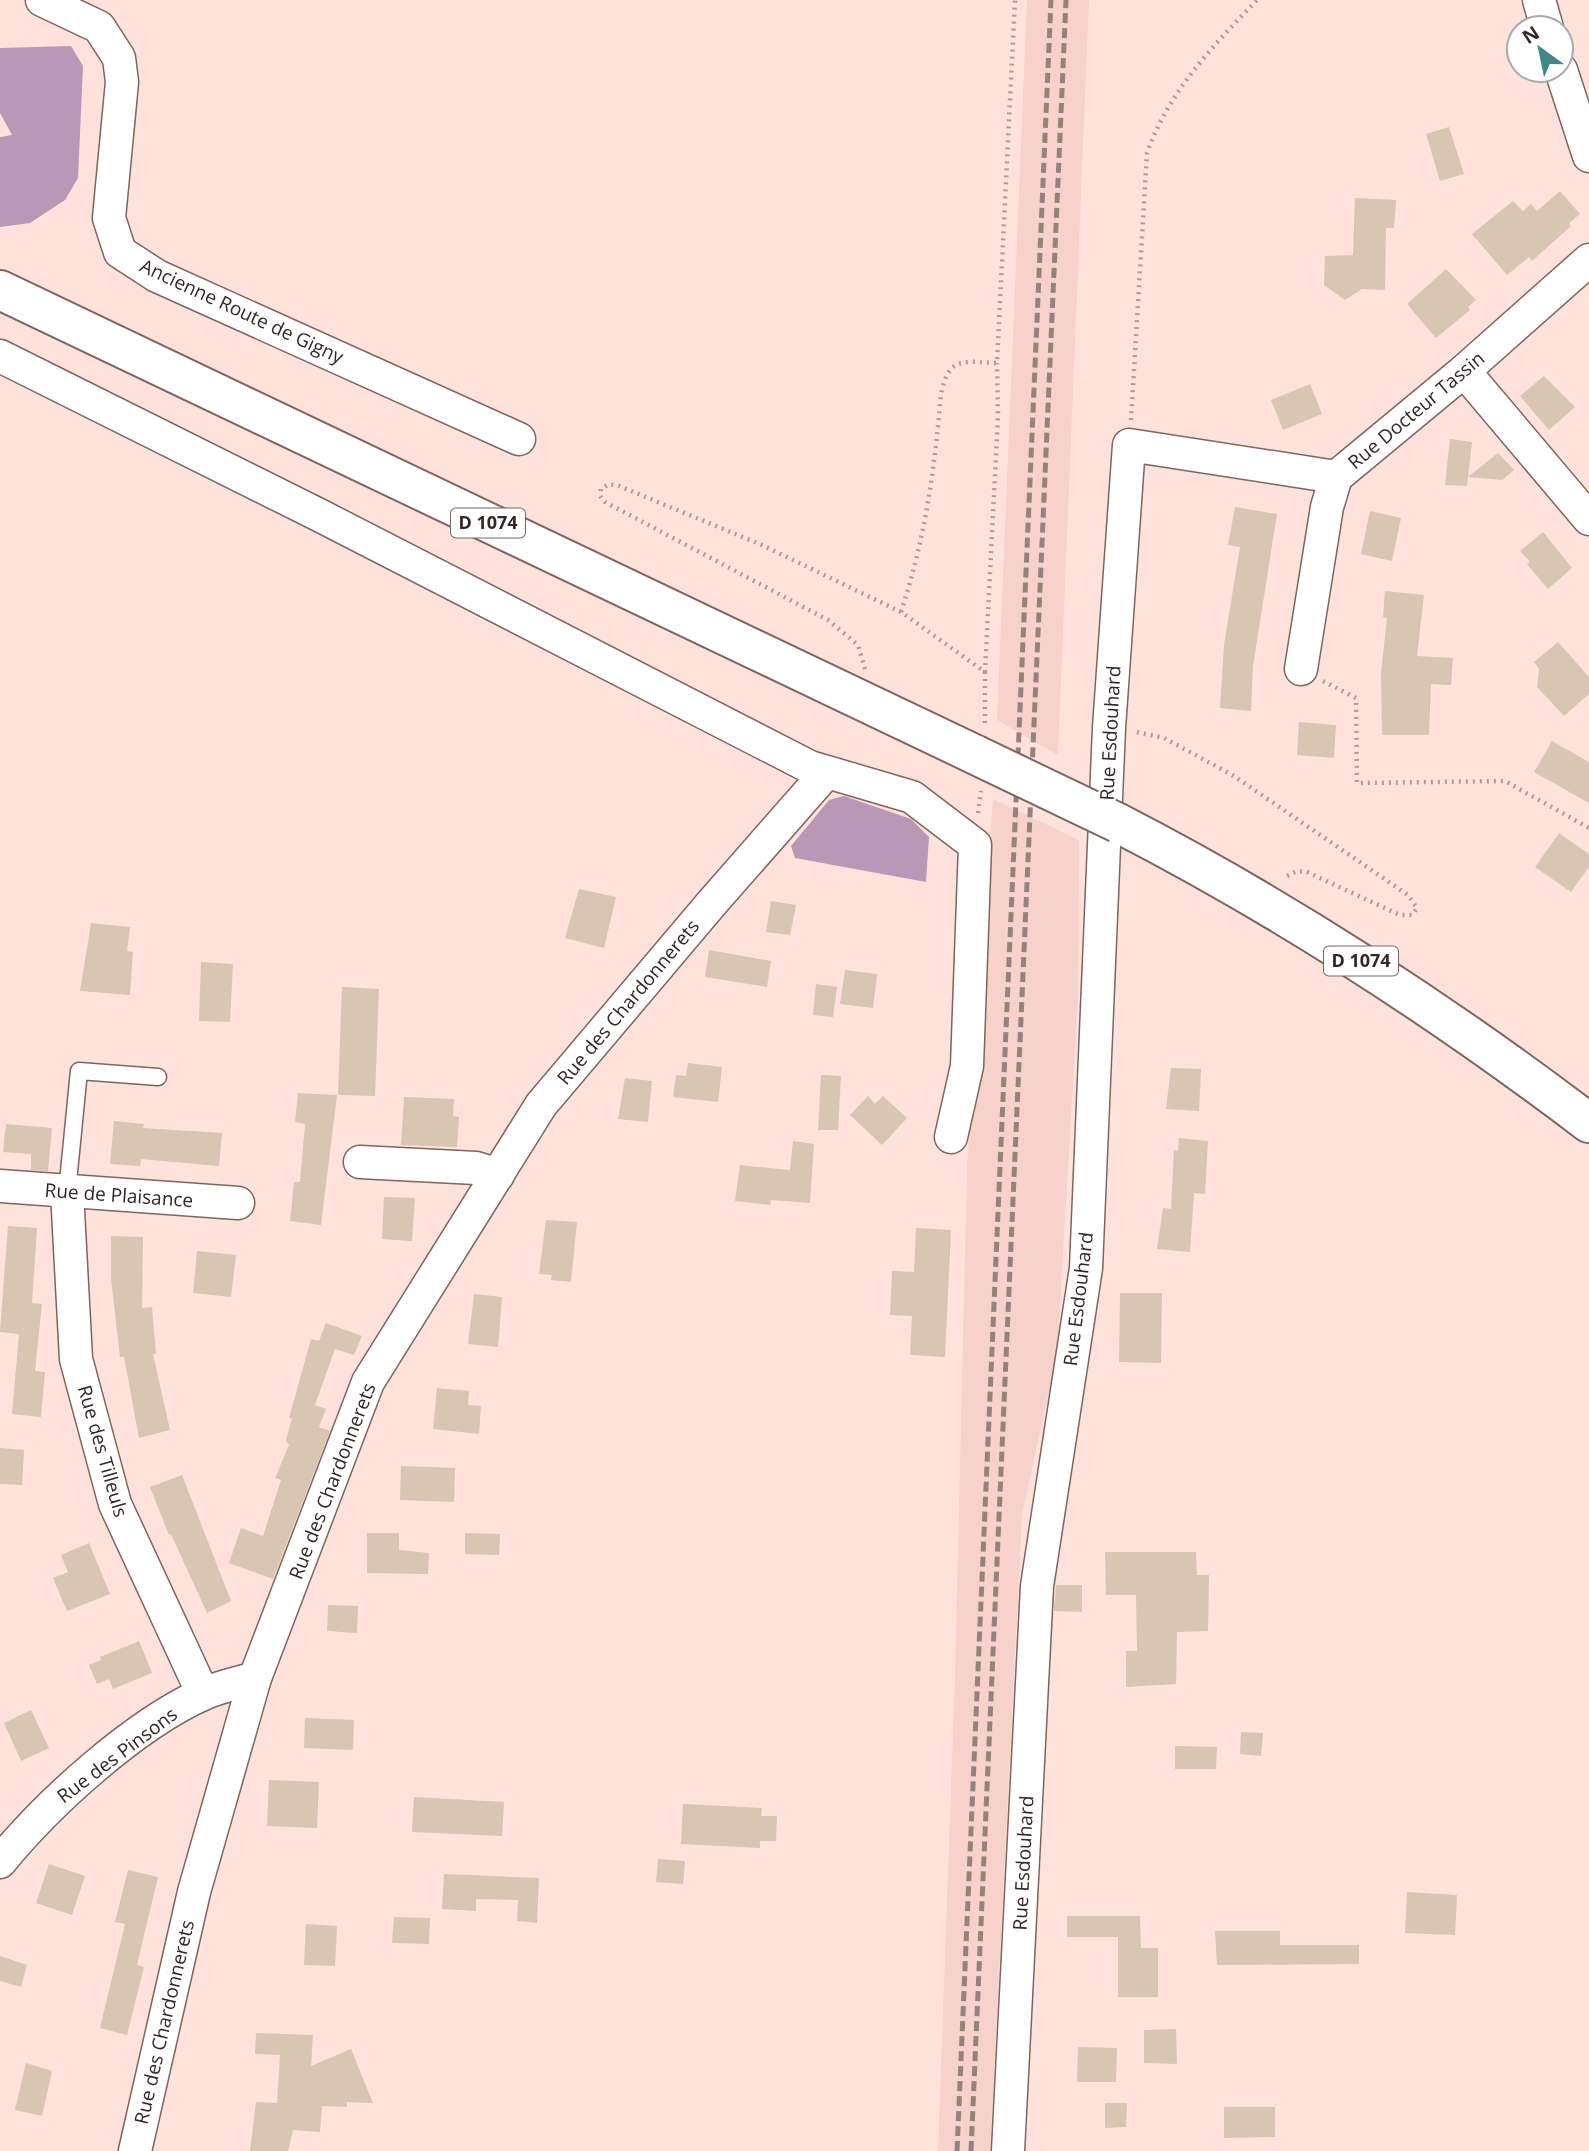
<svg xmlns="http://www.w3.org/2000/svg" width="1589" height="2151" font-family="'Open Sans',sans-serif">
<style>
.built{fill:#f7d2ca}
.water{fill:#b898b6}
.building{fill:#d8c5b2}
.lines{fill:none;stroke-linecap:round;stroke-linejoin:round}
.service-casing{stroke:#7e655f;stroke-width:19}
.minor-casing{stroke:#7e655f;stroke-width:35}
.primary-casing{stroke:#7e655f;stroke-width:42}
.path{stroke:#b29c96;stroke-width:4.5;stroke-dasharray:2 5;stroke-linecap:butt}
.service{stroke:#fff;stroke-width:16}
.minor{stroke:#fff;stroke-width:32}
.primary{stroke:#fff;stroke-width:38}
.rail{stroke:#95827d;stroke-width:5;stroke-dasharray:10 5;stroke-linecap:butt}
.primary-bridge-casing{stroke:#7e655f;stroke-width:42;stroke-linecap:butt}
.primary-bridge{stroke:#fff;stroke-width:38}
.labels{text-anchor:middle;stroke-width:5;stroke-linejoin:round;paint-order:stroke}
.shield{fill:#fff;stroke:#706866;stroke-width:2}
.shield-label{font-size:18px;font-weight:bold;fill:#322725}
.street-label{font-size:19px;fill:#322725;stroke:#fff}
</style>
<rect width="100%" height="100%" fill="#ffe2db"/>
<g class="built">
<path d="M1027,0h62l-31,755 -61,-35z"/>
<path d="M993,799l86,41 -1,160 -21,354 -35,161 -32,636h-52l17,-474 12,-509z"/>
</g>
<g class="water">
<path d="M71,46l12,20 -5,112 -13,22 -35,23 -30,4v-90l12,-2 -12,-22v-65z"/>
<path d="M844,796l67,23 18,18 -3,45 -131,-24 -4,-12 38,-46z"/>
</g>
<g class="building">
<path d="M1449,127l15,47 -24,7 -14,-47z"/>
<path d="M1560,191l20,23 -11,9 2,3 -39,35 -3,-4 -22,18 -35,-41 41,-33 10,10 8,-7 6,7z"/>
<path d="M1355,198l41,2 -2,28h-8l-1,62 -23,-1 -17,11 -21,-15 1,-29 28,-1z"/>
<path d="M1446,269l30,31 -8,7 2,3 -34,28 -29,-34z"/>
<path d="M1544,376l31,31 -26,23 -29,-34z"/>
<path d="M1310,384l12,30 -39,16 -12,-30z"/>
<path d="M1450,439l22,3 -5,44 -22,-1z"/>
<path d="M1498,453l16,17 -12,10 -34,-3z"/>
<path d="M1235,507l42,7 -24,152 -2,45 -31,-3 4,-63 16,-98 -12,-2z"/>
<path d="M1370,511l31,7 -9,43 -31,-7z"/>
<path d="M1543,532l29,36 -24,21 -21,-25 3,-2 -10,-11z"/>
<path d="M1385,591l39,4 -7,61 36,2 -2,27 -20,-1 -2,51h-47l-1,-62 6,-55 -4,-1z"/>
<path d="M1558,642l31,35v17l-25,22 -27,-29 2,-18 -5,-7z"/>
<path d="M1299,722l37,3 -2,33 -37,-3z"/>
<path d="M1552,741l37,21v41l-55,-31z"/>
<path d="M1559,833l30,21v13l-18,25 -36,-25z"/>
<path d="M579,889l37,8 -12,51 -39,-10z"/>
<path d="M771,901l25,4 -6,30 -24,-3z"/>
<path d="M91,923l39,4 -3,24 6,1 -3,43 -50,-4z"/>
<path d="M709,950l62,11 -4,26 -62,-10z"/>
<path d="M201,962l32,2 -3,58 -31,-1z"/>
<path d="M845,970l32,4 -4,34 -33,-4z"/>
<path d="M816,984l21,3 -4,30 -20,-2z"/>
<path d="M342,987l37,2 -4,107 -37,-1z"/>
<path d="M688,1063l34,4 -4,35 -45,-5 3,-22 10,1z"/>
<path d="M1171,1068l30,1 -2,42 -33,-2z"/>
<path d="M821,1075l20,1 -3,54h-20z"/>
<path d="M625,1078l27,3 -4,41 -30,-3z"/>
<path d="M298,1093l39,2 -16,130 -31,-4 4,-39h6l5,-58 -10,-2z"/>
<path d="M868,1096l7,8 8,-8 24,22 -25,27 -32,-30z"/>
<path d="M404,1097l50,2 -1,17 6,1 -2,30 -56,-2z"/>
<path d="M114,1121l30,3 -1,4 79,5 -3,33 -78,-7 -1,7 -30,-2z"/>
<path d="M6,1124l46,4 -4,43 -17,-1v-16l-28,-2z"/>
<path d="M1179,1138l29,3 -3,53 -11,-1 -4,59 -33,-3 6,-41 8,1 3,-59 4,1z"/>
<path d="M793,1141l21,3 -4,59 -39,-3 -1,5 -35,-4 5,-36 50,5z"/>
<path d="M384,1197l31,1 -3,43 -30,-2z"/>
<path d="M546,1220l31,2 -6,60 -20,-2 1,-5 -13,-1z"/>
<path d="M8,1226l29,2 -5,75 10,1 -7,67 10,1 -4,45 -29,-3 7,-80 -19,-2z"/>
<path d="M916,1228l35,2 -6,127 -35,-2 2,-39 -22,-1 2,-44 22,1z"/>
<path d="M111,1236l32,1 -1,71 10,-1 4,47h-3l17,76 -31,8 -15,-81h-4l-9,-79z"/>
<path d="M197,1251l39,4 -5,42 -38,-4z"/>
<path d="M1120,1293h42l-1,70 -42,-1z"/>
<path d="M474,1294l28,3 -4,50 -30,-3z"/>
<path d="M326,1323l36,13 -8,19 -19,-6 -20,56 11,4 -7,18 11,4 -57,148 -44,-16 12,-35 22,8 18,-56 -6,-2 14,-33 -3,-5 6,-22h-3l22,-79 8,2z"/>
<path d="M437,1388l32,3 -1,14 13,1 -2,28 -46,-5z"/>
<path d="M0,1448l24,2 -2,35 -22,-1z"/>
<path d="M401,1466l54,2 -1,34 -54,-2z"/>
<path d="M182,1475l49,126 -24,12 -36,-79 -2,1 -19,-48z"/>
<path d="M367,1533h32v17l30,3 -1,21 -61,-1z"/>
<path d="M465,1533l35,1 -1,21 -34,-1z"/>
<path d="M89,1543l21,51 -43,17 -14,-33 15,-6 -7,-17z"/>
<path d="M1105,1552h91l1,23h12l-1,56 -31,1 -1,52 -50,3v-36h11l-1,-56h-30z"/>
<path d="M1056,1585h26v27l-28,-1z"/>
<path d="M328,1605l30,1 -1,27 -30,-2z"/>
<path d="M139,1641l13,32 -39,16 -4,-10 -12,5 -8,-19 12,-5 -1,-3z"/>
<path d="M31,1710l18,38 -28,13 -17,-38z"/>
<path d="M305,1718l49,2 -1,30 -49,-2z"/>
<path d="M1241,1732l22,1 -2,23 -21,-2z"/>
<path d="M1175,1746l42,1 -1,22h-41z"/>
<path d="M269,1780l50,2 -2,46 -50,-2z"/>
<path d="M414,1797l90,5 -2,34 -90,-4z"/>
<path d="M683,1804l79,4 -1,8h16l-1,25h-16v7l-79,-4z"/>
<path d="M658,1859l27,2 -2,23 -27,-2z"/>
<path d="M49,1864l36,12 -13,39 -36,-12z"/>
<path d="M128,1870l30,7 -21,88 7,2 -17,68 -27,-7 25,-104 -10,-2z"/>
<path d="M444,1874l95,4 -2,45 -20,-2 1,-21 -42,-1v12l-34,-2z"/>
<path d="M1407,1892l50,3 -2,40 -50,-2z"/>
<path d="M1067,1916h73l1,32h17v49h-40v-60h-51z"/>
<path d="M394,1917l36,1 -1,26 -37,-1z"/>
<path d="M306,1924l31,2 -2,40 -31,-1z"/>
<path d="M1215,1931h65v14h79v19l-142,1z"/>
<path d="M0,1956l27,9 -6,22 -21,-6z"/>
<path d="M1176,2029l1,35 -33,-1v-33z"/>
<path d="M256,2033l57,2 -2,31 40,-17 22,54 -26,-1v5l-25,-1 -2,26 -27,-2 -5,21h-38l6,-49 21,1 3,-48 -25,-1z"/>
<path d="M1078,2047l39,1 -1,34h-39z"/>
<path d="M26,2063l26,8 -10,45 -27,-6z"/>
<path d="M1105,2103h22l-1,24 -21,1z"/>
<path d="M1224,2107h51v30l-51,1z"/>
</g>
<g class="lines">
<defs>
<path id="service" d="M67,1192l12,-121 79,6"/>
<g id="minor">
<path d="M42,0l57,27 20,31 3,24 -13,136 11,34 37,24 362,163"/>
<path d="M1539,0l8,28"/>
<path d="M1561,70l28,86"/>
<path d="M0,356l319,159 491,252 102,30 63,48 -8,221 -16,71"/>
<path d="M1464,371l125,148"/>
<path d="M1301,669l26,-162 9,-30"/>
<path d="M360,1162l116,6 22,7"/>
<path d="M0,1186l238,17"/>
<path d="M67,1192l9,167 39,145 88,190"/>
<path d="M0,1862c48,-59 134,-137 203,-168 16,-7 35,-11 52,-16"/>
<path d="M135,2151l59,-259 61,-214 113,-296 173,-277 170,-201 114,-130"/>
<path d="M1008,2151l29,-565 49,-318 23,-540 20,-283 207,32 128,-106 125,-111"/>
</g>
<g id="primary">
<path d="M0,290l976,465"/>
<path d="M1118,823c167,86 322,187 471,300"/>
</g>
</defs>
<use href="#service" class="service-casing"/>
<use href="#minor" class="minor-casing"/>
<use href="#primary" class="primary-casing"/>
<g class="path">
<path d="M1131,420l16,-267c22,-62 65,-106 110,-153"/>
<path d="M901,612c22,-68 31,-125 38,-196 1,-14 2,-35 12,-47 9,-11 33,-6 46,-6l18,-363"/>
<path d="M865,669l-7,-24 -30,-25 -223,-118 -5,-6 1,-7 8,-5 10,2 143,59 139,67 84,60v54"/>
<path d="M985,672l13,-256 -1,-53"/>
<path d="M1323,681l33,17 1,85 148,-2 84,47"/>
<path d="M1137,732l27,6 70,38 174,119 9,13 -5,7h-12l-93,-43 -10,-1 -12,6"/>
<path d="M978,813l3,-22"/>
</g>
<use href="#service" class="service"/>
<use href="#minor" class="minor"/>
<use href="#primary" class="primary"/>
<g class="rail">
<path d="M957,2151l94,-2151"/>
<path d="M971,2151l95,-2151"/>
</g>
<defs>
<path id="primary-bridge" d="M976,755l142,68"/>
</defs>
<use href="#primary-bridge" class="primary-bridge-casing"/>
<use href="#primary-bridge" class="primary-bridge"/>
</g>
<g class="labels">
<g class="shield">
<rect x="451" y="508.5" width="74" height="29" rx="5"/>
<rect x="1324" y="946.5" width="74" height="29" rx="5"/>
</g>
<g class="shield-label">
<text x="488" y="529">D 1074</text>
<text x="1361" y="967">D 1074</text>
</g>
<g class="street-label">
<text transform="translate(242 311) rotate(25)" y="7">Ancienne Route de Gigny</text>
<text transform="translate(1416 410) rotate(-40)" y="7">Rue Docteur Tassin</text>
<text transform="translate(1110 733) rotate(-87)" y="7">Rue Esdouhard</text>
<text transform="translate(628 1002) rotate(-50)" y="7">Rue des Chardonnerets</text>
<text transform="translate(119 1195) rotate(4)" y="7">Rue de Plaisance</text>
<text transform="translate(1078 1299) rotate(-83)" y="7">Rue Esdouhard</text>
<text transform="translate(103 1451) rotate(74)" y="7">Rue des Tilleuls</text>
<text transform="translate(332 1481) rotate(-69)" y="7">Rue des Chardonnerets</text>
<text transform="translate(117 1755) rotate(-37)" y="7">Rue des Pinsons</text>
<text transform="translate(1023 1863) rotate(-87)" y="7">Rue Esdouhard</text>
<text transform="translate(164 2022) rotate(-77)" y="7">Rue des Chardonnerets</text>
</g>
</g>
<g transform="translate(1540 49) rotate(327)"><circle r="33" fill="#ffffff" stroke="#ada9a8" stroke-width="2"/>
<path d="M0-5L12 26L0 18L-12 26Z" fill="#40888a"/>
<text y="-10" font-size="19" font-weight="bold" text-anchor="middle" fill="#322725">N</text>
</g>
</svg>
